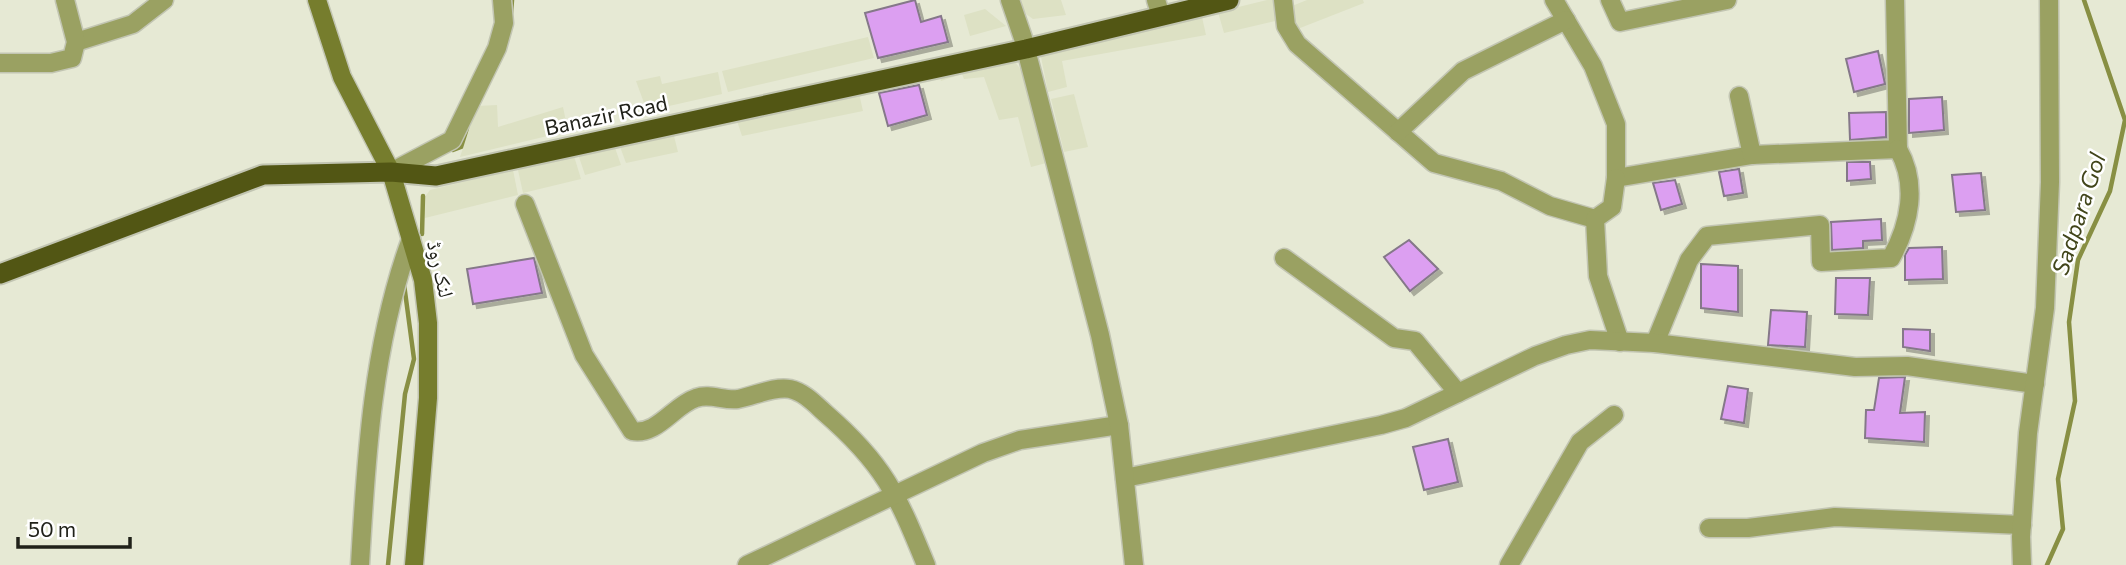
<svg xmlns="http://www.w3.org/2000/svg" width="2126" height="565" font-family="Commissioner,'Noto Naskh Arabic',sans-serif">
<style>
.built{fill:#dde1c4}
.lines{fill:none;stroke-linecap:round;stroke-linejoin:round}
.stream{stroke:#888f43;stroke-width:4.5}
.building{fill:#dc9ff1;stroke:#857889;stroke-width:2;filter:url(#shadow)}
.minor-casing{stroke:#c2c5b2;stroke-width:21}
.tertiary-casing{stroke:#c2c5b2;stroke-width:21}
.secondary-casing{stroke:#c2c5b2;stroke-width:21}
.trunk-casing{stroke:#c2c5b2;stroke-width:23}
.minor{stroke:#9aa162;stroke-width:18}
.tertiary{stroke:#9aa162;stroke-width:18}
.secondary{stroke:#767d2d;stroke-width:18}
.trunk{stroke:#525614;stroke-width:19}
.labels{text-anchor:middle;stroke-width:5;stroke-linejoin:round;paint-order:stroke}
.street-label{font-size:21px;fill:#202119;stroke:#fff}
.water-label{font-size:23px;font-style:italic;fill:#41451a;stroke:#fff}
</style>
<defs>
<filter id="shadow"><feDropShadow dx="4" dy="4" stdDeviation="0" flood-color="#0004"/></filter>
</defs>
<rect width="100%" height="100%" fill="#e6e9d4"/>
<g class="built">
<path d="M1019,0h42l5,15 -33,4 -7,-5z"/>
<path d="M1267,0h13l4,19 -60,14 -6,-21z"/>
<path d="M1307,0h56l1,3 -69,27 -8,-22z"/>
<path d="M985,9l21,17 -36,10 -6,-21z"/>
<path d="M1202,17l4,18 -144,26 5,26 -19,5 -9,-45 107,-23z"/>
<path d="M868,37l6,21 -146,34 -6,-21z"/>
<path d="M1010,55l14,19 26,88 -19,5 -13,-50 -19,3 -15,-43 -20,2 -2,-5 -21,7 -4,-12z"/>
<path d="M718,72l4,22 -75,17 -11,-30 24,-5 2,8z"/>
<path d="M858,89l5,22 -121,25 -6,-18z"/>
<path d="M1074,94l14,53 -24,5 -13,-53z"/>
<path d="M497,105l1,22 65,-20 5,24 -108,26 17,-51z"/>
<path d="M673,132l5,20 -52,11 -7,-19z"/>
<path d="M614,145l7,20 -36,10 -7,-21z"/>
<path d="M574,156l7,23 -58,14 -5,-23z"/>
<path d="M513,170l5,25 -93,23 -3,-17 8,-11z"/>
</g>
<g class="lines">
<g class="stream">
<path d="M511,13l1,-13"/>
<path d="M453,150l8,-3 6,-19"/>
<path d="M422,234l1,-38"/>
<path d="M388,565l17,-171 9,-35 -10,-75"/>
<path d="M2047,565l16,-36 -5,-50 17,-78 -6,-79 9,-62 32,-69 15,-71 -41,-120"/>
</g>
</g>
<g class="building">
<path d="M915,0l6,22 20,-6 7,26 -70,16 -13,-45z"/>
<path d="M1878,51l7,33 -31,8 -8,-33z"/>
<path d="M919,85l8,30 -39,11 -9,-33z"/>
<path d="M1942,97l2,33 -35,3v-34z"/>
<path d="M1886,112v25l-36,3 -1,-27z"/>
<path d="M1847,162h23l1,17 -24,2z"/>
<path d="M1739,169l4,24 -19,3 -5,-24z"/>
<path d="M1981,173l4,37 -29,2 -4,-37z"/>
<path d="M1675,180l7,24 -21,6 -8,-27z"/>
<path d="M1881,219l1,21 -19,1v7l-31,2 -1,-28z"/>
<path d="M1409,240l29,29 -28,22 -26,-34z"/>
<path d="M1942,247l1,32 -38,1v-25l4,-7z"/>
<path d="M534,258l8,35 -69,11 -6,-35z"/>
<path d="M1701,264l37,2v46l-37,-4z"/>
<path d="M1836,278h34l-2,37 -33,-1z"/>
<path d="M1771,310l36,2 -2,35 -37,-2z"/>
<path d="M1903,329l27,1v21l-27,-4z"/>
<path d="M1905,377l-5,36 25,-1 -1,30 -59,-4 1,-28h8l5,-32z"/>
<path d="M1728,386l20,3 -4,34 -23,-4z"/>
<path d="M1448,439l10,43 -34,8 -11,-43z"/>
</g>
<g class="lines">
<defs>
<g id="minor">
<path d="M1156,0l5,16"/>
<path d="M1283,0l3,26 11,18 137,119 67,18 49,25 45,13"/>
<path d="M1554,0l39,66 23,58v54l136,-23"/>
<path d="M1610,0l10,22 107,-22"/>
<path d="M76,42l57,-18 31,-24"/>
<path d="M0,63h51l21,-5 4,-16 -11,-42"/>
<path d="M1739,96l13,59 146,-6 -3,-149"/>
<path d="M1398,132l65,-61 103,-51"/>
<path d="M391,172l61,-32 45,-92 7,-25 -2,-23"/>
<path d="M1616,178l-4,29 -17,12 3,57 22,66"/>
<path d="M525,204l59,151 48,76c25,5 42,-26 64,-33 14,-5 28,3 42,1 16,-3 36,-13 52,-10 14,3 25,15 35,24 59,51 72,81 101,152"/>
<path d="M1284,258l110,80 21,3 43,52"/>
<path d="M1655,343l34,-83 18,-24 113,-11 1,37 70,-4c19,-34 27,-74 7,-109"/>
<path d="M1125,478l256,-53 25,-7 129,-62 31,-11 24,-5 65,3 200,24 52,-1 128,18"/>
<path d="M1709,528h39l87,-11 187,8"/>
<path d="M360,565c6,-109 13,-223 51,-326"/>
<path d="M747,565l236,-112 37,-13 99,-15"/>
<path d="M1509,565l71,-123 34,-27"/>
<path d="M2022,565l-1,-28 7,-104 17,-125 5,-126 -1,-182"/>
</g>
<path id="tertiary" d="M1010,0l13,38 77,297 19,90 15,140"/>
<path id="secondary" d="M317,0l25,77 49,95 32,108 5,43v75l-14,167"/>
<path id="trunk" d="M0,274l263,-99 128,-3 45,4 590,-127 203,-49"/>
</defs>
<use href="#minor" class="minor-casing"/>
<use href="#tertiary" class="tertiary-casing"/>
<use href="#secondary" class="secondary-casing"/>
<use href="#trunk" class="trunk-casing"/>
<use href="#minor" class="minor"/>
<use href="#tertiary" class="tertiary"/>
<use href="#secondary" class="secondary"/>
<use href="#trunk" class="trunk"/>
</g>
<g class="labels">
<g class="street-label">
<text transform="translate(606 116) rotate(-12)" y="7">Banazir Road</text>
<text transform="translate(440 269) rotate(77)" y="7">لنک روڈ</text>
</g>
<g class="water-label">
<text transform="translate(2079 214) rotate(-72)" y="8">Sadpara Gol</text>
</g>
</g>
<path d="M18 537v10h112v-10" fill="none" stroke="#202119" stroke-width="3.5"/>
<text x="28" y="537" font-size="21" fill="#202119" stroke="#ffffff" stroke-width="5" paint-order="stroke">50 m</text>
</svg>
